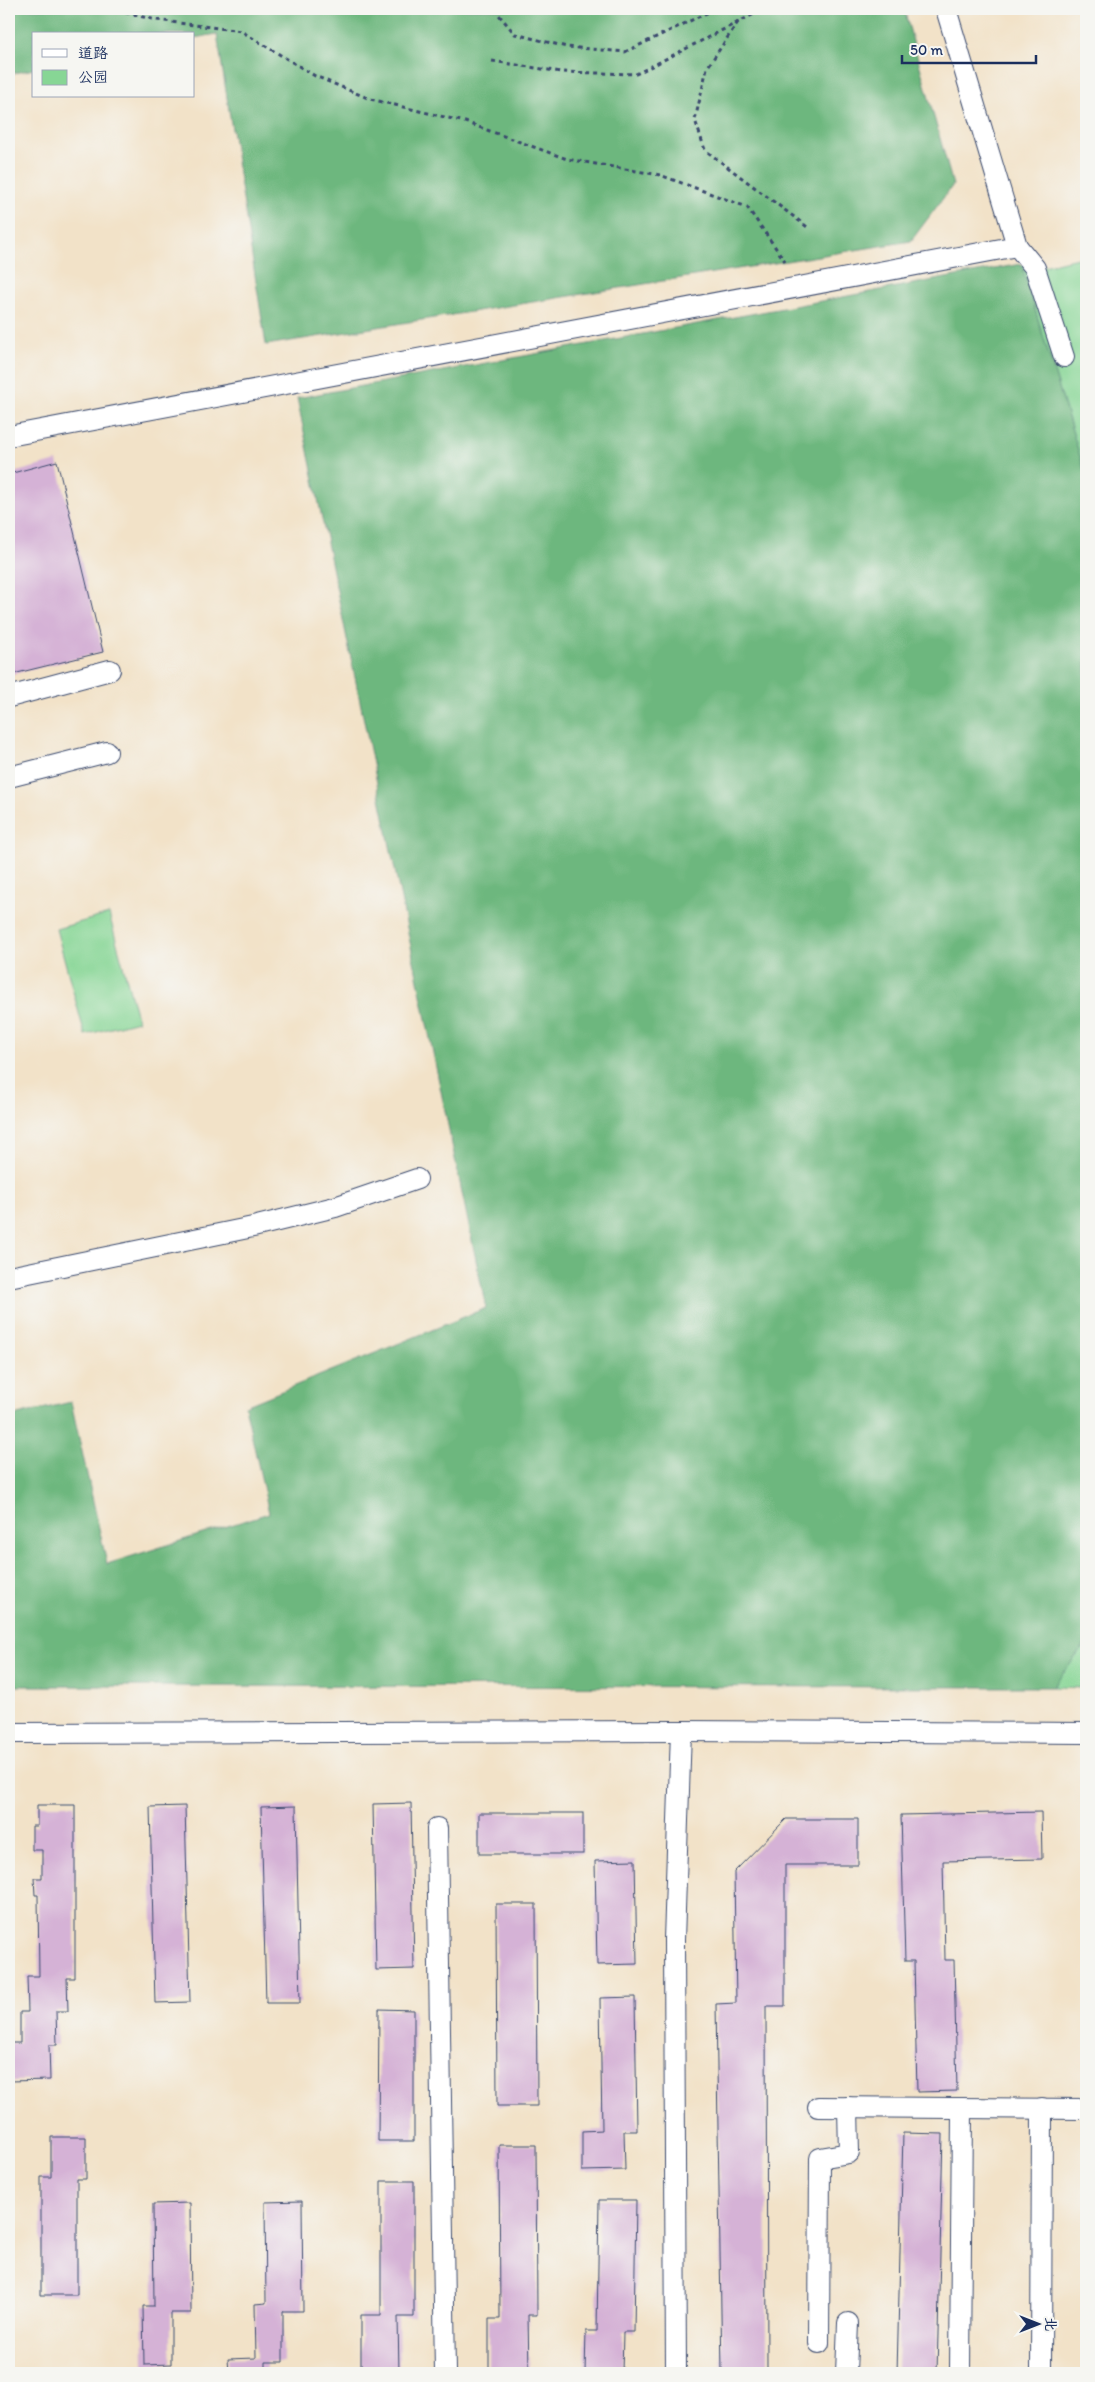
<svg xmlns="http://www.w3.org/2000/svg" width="1095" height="2382" font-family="Itim,'LXGW WenKai TC',sans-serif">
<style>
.green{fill:#87d695;stroke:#51827a}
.forest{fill:#6db77e;stroke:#44736e}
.building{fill:#d5b2d6}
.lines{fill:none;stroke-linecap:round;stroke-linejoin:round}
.minor-casing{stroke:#3b4a6e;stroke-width:22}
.path{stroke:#3b4a6e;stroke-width:3;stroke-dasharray:4 4;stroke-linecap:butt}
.minor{stroke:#fff;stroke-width:20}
</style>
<rect width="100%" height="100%" fill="#f6f6f2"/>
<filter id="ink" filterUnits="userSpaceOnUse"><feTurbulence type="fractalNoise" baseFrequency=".02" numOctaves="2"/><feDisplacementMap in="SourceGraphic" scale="10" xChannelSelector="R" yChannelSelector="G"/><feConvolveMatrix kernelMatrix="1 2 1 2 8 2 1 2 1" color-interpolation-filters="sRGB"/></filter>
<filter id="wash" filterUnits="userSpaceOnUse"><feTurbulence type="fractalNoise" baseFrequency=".0096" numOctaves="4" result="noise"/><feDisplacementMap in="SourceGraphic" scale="20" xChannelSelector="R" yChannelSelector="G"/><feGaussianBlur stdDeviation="1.12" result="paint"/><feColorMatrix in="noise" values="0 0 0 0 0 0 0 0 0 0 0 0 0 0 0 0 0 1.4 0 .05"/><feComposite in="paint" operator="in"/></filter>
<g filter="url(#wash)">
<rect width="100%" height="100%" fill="#f2e2c8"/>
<g class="green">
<path d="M1086,256v220l-65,-212 14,4z"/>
<path d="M109,914l29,107 -53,14 -29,-106z"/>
<path d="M1086,1643v45l-33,-1z"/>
</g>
<g class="forest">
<path d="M9,9h895l49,176 -42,56 -645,104 -49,-311 -23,4v-4h-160v35l-25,5z"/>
<path d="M1021,264l65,212v1167l-33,44 -1044,-1v-269l62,-15 36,162 162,-51 -24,-107 241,-98 -189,-910z"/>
</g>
<g id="blocks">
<g class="building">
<path d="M57,461l46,191 -94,23v-201z"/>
<path d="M411,1803l3,166 -38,1 -3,-166z"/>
<path d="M37,1805h38v173h-8l1,33h-12l1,34h-8l1,35 -41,1v-38h11v-31h8l-1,-36h12l-1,-81h-3l-1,-17h8v-28h-10v-24h5z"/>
<path d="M185,1806l5,196 -35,1 -5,-196z"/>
<path d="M296,1806l4,197h-34l-5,-196z"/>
<path d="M1041,1812l1,47 -99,2 2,99h9l3,131 -40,1 -3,-131h-9l-4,-146z"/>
<rect x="479" y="1813" width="104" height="41"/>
<path d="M786,1819h72v46h-73v141h-19l1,367h-45l-6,-369 20,-1 -2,-131z"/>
<path d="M635,1860l2,104 -40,1 -2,-104z"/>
<path d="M496,1904h40l1,202h-40z"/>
<path d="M635,1997l2,134h-13l1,39 -43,1v-40l20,-1 -2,-132z"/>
<path d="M379,2009l35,1v131h-36z"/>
<path d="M903,2133l40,1 -6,239h-40z"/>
<path d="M51,2137h35v42h-9v116h-36v-118h10z"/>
<path d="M499,2145h37l1,170h-9l1,58h-40v-54h11z"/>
<path d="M381,2181h33v136h-16l1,56h-38v-58h20z"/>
<path d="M599,2200h37l-2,132h-11l-1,41h-37l1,-42h11z"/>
<path d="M302,2201l1,110h-20v51h-17v11h-37l-1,-14 28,-1 -1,-54 11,-1 -1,-101z"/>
<path d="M190,2203l1,110h-20v51l-27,1 -1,-59h11l-1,-102z"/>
</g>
</g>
</g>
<g filter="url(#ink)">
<use href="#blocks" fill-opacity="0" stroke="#3b4a6e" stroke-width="1"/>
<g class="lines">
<defs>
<g id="minor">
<path d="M1017,246l18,22 29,89"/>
<path d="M9,436l1008,-190 -71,-237"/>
<path d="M9,697l101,-27"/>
<path d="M9,777l98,-25"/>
<path d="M9,1277l244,-50 82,-20 82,-28"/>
<path d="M9,1733l672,-2 405,2"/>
<path d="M437,1828l8,545"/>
<path d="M818,2107l268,2"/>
<path d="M819,2343l1,-185 29,-5 -1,-46"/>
<path d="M676,2373l-2,-433 7,-209"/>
<path d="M846,2373l2,-50"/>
<path d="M960,2373l2,-265"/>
<path d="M1041,2373l1,-265"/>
</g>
</defs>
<use href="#minor" class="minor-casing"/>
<g class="path">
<path d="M110,9l46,11 85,11 74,45 55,23 95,23 102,37 93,16 87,32 38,54"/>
<path d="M494,9l21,25 52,13 58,5 90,-43"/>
<path d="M738,22l-31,46 -12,52 10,30 105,79"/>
<path d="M492,61l69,11 75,2 128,-65"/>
</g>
<use href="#minor" class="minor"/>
</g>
</g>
<rect width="1095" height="2382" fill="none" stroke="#f6f6f2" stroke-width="30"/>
<rect x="32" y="32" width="162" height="65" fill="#f6f6f2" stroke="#9ea6b7"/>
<rect x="42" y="49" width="25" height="8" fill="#ffffff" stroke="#9ea6b7"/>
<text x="78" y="58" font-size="15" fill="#1b2f5e">道路</text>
<rect x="42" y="70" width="25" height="15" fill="#87d695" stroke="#9ea6b7"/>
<text x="78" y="82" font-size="15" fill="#1b2f5e">公园</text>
<g transform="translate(1038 2324) rotate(90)" stroke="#f6f6f2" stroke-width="4" paint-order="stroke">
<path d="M0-4L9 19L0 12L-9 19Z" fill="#1b2f5e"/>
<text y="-8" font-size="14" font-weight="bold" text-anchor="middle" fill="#1b2f5e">北</text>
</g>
<path d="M902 55v8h134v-8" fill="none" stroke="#1b2f5e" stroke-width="2.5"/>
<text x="910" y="55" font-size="15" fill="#1b2f5e" stroke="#f6f6f2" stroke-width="4" paint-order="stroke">50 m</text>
</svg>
